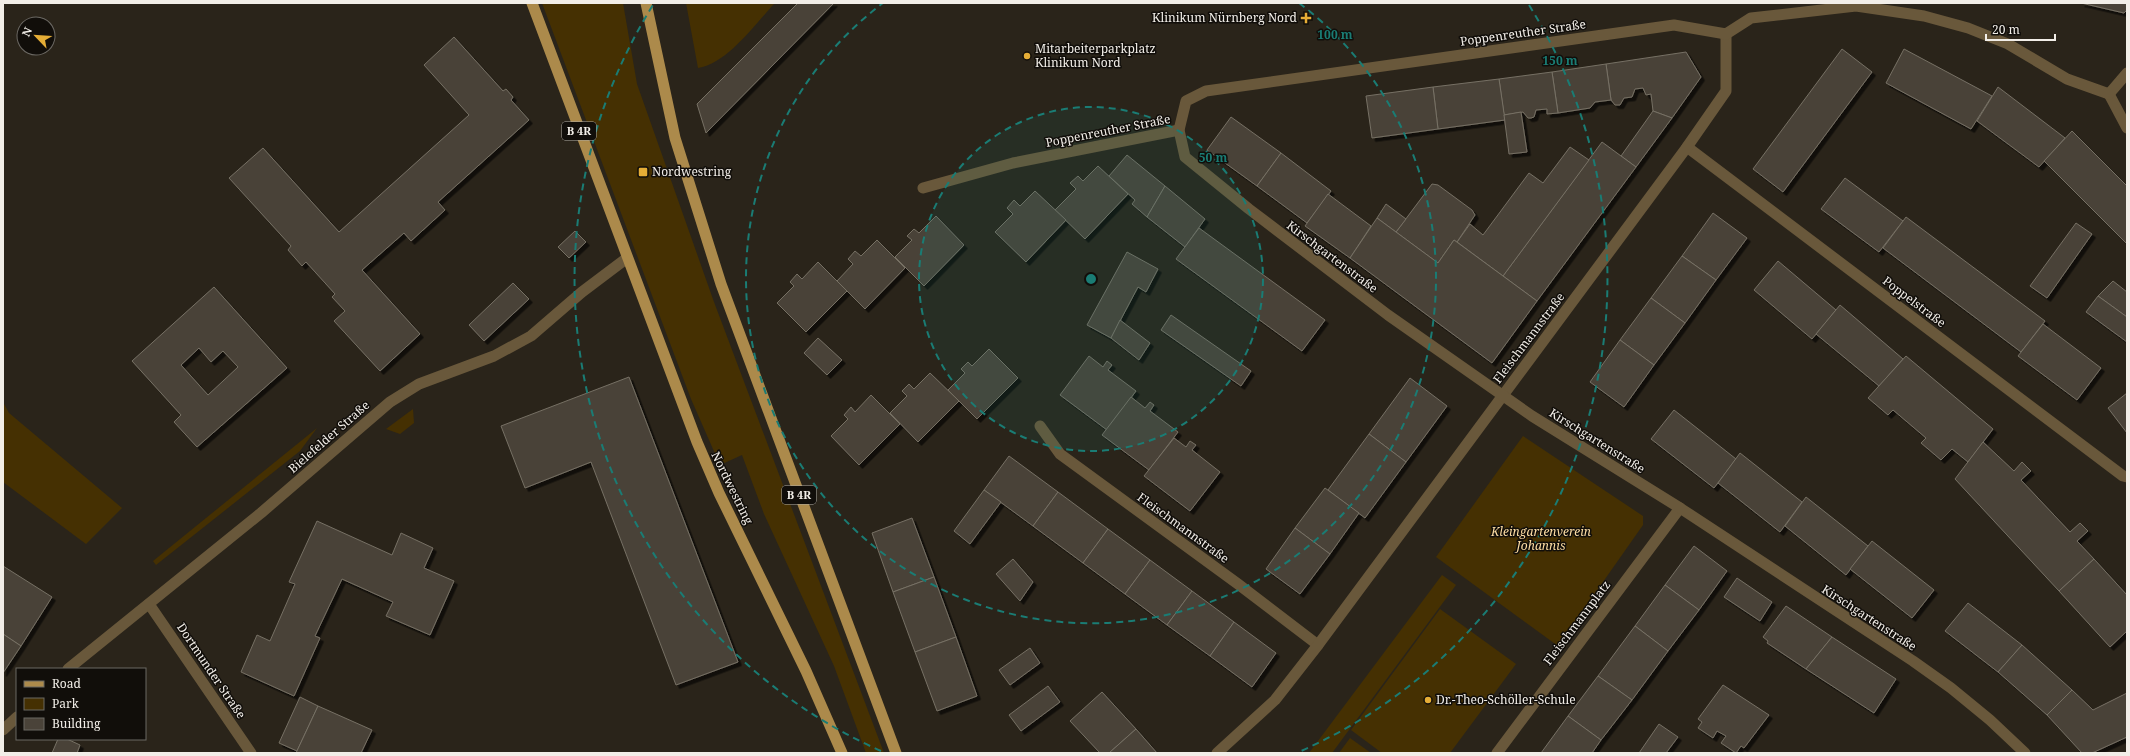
<svg xmlns="http://www.w3.org/2000/svg" width="2130" height="756" font-family="'Noto Serif',serif">
<style>
.green{fill:#453002}
.building{fill:#4a4339;stroke:#767064;fill-rule:evenodd;filter:url(#shadow)}
.lines{fill:none;stroke-linecap:round;stroke-linejoin:round}
.minor{stroke:#69583b;stroke-width:11}
.tertiary{stroke:#69583b;stroke-width:11}
.primary{stroke:#ac8a4b;stroke-width:11}
.ring{fill:none;stroke:#1a7c74;stroke-width:2;stroke-dasharray:7 5}
.poi-dot{fill:#e5ad36;stroke:#110e0a;stroke-width:1.5}
.labels{text-anchor:middle;stroke-width:3;stroke-linejoin:round;paint-order:stroke}
.shield{fill:#110e0a;stroke:#aeaba5;stroke-width:1}
.shield-label{font-size:11px;font-weight:bold;fill:#f2eee8}
.poi-label{font-size:12px;fill:#f2eee8;stroke:#110e0a;text-anchor:start}
.street-label{font-size:12px;fill:#f2eee8;stroke:#110e0a}
.park-label{font-size:12px;font-style:italic;fill:#fedea4;stroke:#110e0a}
.centre{fill:#1a7c74;stroke:#110e0a;stroke-width:2}
.ring-label{font-size:12px;text-anchor:middle;font-weight:bold;fill:#1a7c74;stroke:#110e0a;stroke-width:3;stroke-linejoin:round;paint-order:stroke}
</style>
<defs>
<filter id="shadow"><feDropShadow dx="3.5" dy="3.5" stdDeviation="0" flood-color="#0009"/></filter>
</defs>
<rect width="100%" height="100%" fill="#2a241a"/>
<g class="green">
<path d="M542,3h81l14,81 77,218 170,451h-18l-32,-87 -70,-152 -22,-59 -22,10 -29,-66z"/>
<path d="M686,3h89c-21,22 -47,60 -77,65z"/>
<path d="M3,402l6,11 113,95 -36,36 -83,-62z"/>
<path d="M413,409l1,14 -14,11 -14,-5z"/>
<path d="M317,428l-17,23 -144,114 -3,-4z"/>
<path d="M1523,436l120,80v9l-85,121 -122,-89z"/>
<path d="M1442,575l14,10 -124,168h-23z"/>
<path d="M1440,609l76,55 -66,89h-68l-31,-23z"/>
<path d="M1350,738l21,15h-32z"/>
</g>
<g class="building">
<path d="M798,3h36l-128,130 -9,-29z"/>
<path d="M2081,3h46v7l-3,3z"/>
<path d="M454,37l49,54 3,-2 7,8 -2,3 18,20 -91,82 7,8 -34,31 -7,-8 -42,37 58,64 -40,37 -46,-50 11,-10 -13,-14 3,-3 -29,-32 -4,4 -14,-16 3,-4 -62,-68 34,-30 76,84 130,-117 -45,-50z"/>
<path d="M1842,49l30,23 -89,120 -30,-23z"/>
<path d="M1904,49l88,47 -21,33 -85,-46z"/>
<path d="M1686,52l15,25 -29,41 -19,-7 -2,-17 -5,1 -3,-7 -8,1 -3,8 -8,1 -4,7h-5l-4,-5 -5,-36z"/>
<path d="M1606,64l5,36 -16,2 -5,6 -32,5 -6,-41z"/>
<path d="M1552,72l6,41 -11,1v-5l-11,1 -2,7 -3,1h-3l-5,-6 -19,3 -5,-36z"/>
<path d="M1499,79l6,41 -67,9 -5,-42z"/>
<path d="M1433,87l5,42 -66,9 -6,-42z"/>
<path d="M1998,87l67,51 -26,29 -62,-46z"/>
<path d="M1653,111l19,7 -36,49 -15,-11z"/>
<path d="M1521,112l6,40 -18,2 -5,-39z"/>
<path d="M1231,117l50,36 -24,33 -50,-36z"/>
<path d="M2072,131l55,55v58l-83,-83z"/>
<path d="M1602,142l34,25 -99,134 -34,-25z"/>
<path d="M1570,147l19,13 -86,116 -46,-34 13,-18 13,11 46,-62 14,10z"/>
<path d="M1281,153l50,38 -24,32 -50,-37z"/>
<path d="M1127,155l38,31 -18,31 -15,-13 3,-4 -26,-24z"/>
<path d="M1098,166l30,28 -43,45 -30,-29 21,-21 -6,-6 8,-7 5,5z"/>
<path d="M1845,178l58,43 -24,31 -58,-43z"/>
<path d="M1432,184l6,1 34,25 3,5 -18,27 -3,-2 -16,23 -42,-31z"/>
<path d="M1165,186l40,33 -20,28 -38,-30z"/>
<path d="M1035,191l31,29 -40,42 -31,-30 18,-18 -6,-6 7,-8 6,6z"/>
<path d="M1328,194l43,32 -21,32 -45,-32z"/>
<path d="M1386,204l20,15 -10,13 -19,-14z"/>
<path d="M1713,213l34,25 -31,42 -34,-24z"/>
<path d="M936,216l28,29 -40,41 -29,-29 17,-17 -5,-4 7,-7 5,4z"/>
<path d="M1906,217l139,104 -24,31 -138,-104z"/>
<path d="M1377,218l61,45 16,-23 83,61 -45,62 -142,-105z"/>
<path d="M2076,223l16,11 -45,64 -17,-12z"/>
<path d="M1199,228l126,92 -23,31 -126,-92z"/>
<path d="M575,231l11,11 -17,16 -11,-11z"/>
<path d="M877,240l28,28 -40,41 -28,-28 16,-17 -5,-5 7,-8 6,5z"/>
<path d="M1127,252l31,17 -12,23 -8,-5 -27,51 -24,-13z"/>
<path d="M1682,256l34,24 -31,43 -34,-25z"/>
<path d="M1778,261l58,49 -24,29 -58,-49z"/>
<path d="M818,262l29,29 -41,41 -29,-29 17,-17 -4,-4 7,-8 5,5z"/>
<path d="M2113,281l14,11v25l-29,-21z"/>
<path d="M513,283l16,16 -45,42 -15,-16z"/>
<path d="M214,287l73,81 -90,79 -23,-25 7,-7 -49,-54zM199,348l12,14 12,-11 15,16 -30,28 -27,-30z"/>
<path d="M2098,296l29,21v25l-41,-30z"/>
<path d="M1651,298l34,25 -31,42 -34,-25z"/>
<path d="M1840,305l63,54 -24,27 -63,-52z"/>
<path d="M1171,315l80,56 -10,15 -80,-56z"/>
<path d="M1120,320l30,23 -11,17 -28,-22z"/>
<path d="M2043,324l58,44 -24,32 -59,-44z"/>
<path d="M818,338l24,22 -15,15 -23,-22z"/>
<path d="M1620,340l34,25 -30,42 -34,-25z"/>
<path d="M989,349l29,29 -41,41 -29,-29 17,-17 -4,-4 7,-7 4,4z"/>
<path d="M1089,356l14,11 4,-6 5,4 -4,5 28,21 -29,39 -47,-35z"/>
<path d="M1906,356l87,73 -25,33 -16,-13 -11,11 -20,-17 5,-5 -33,-28 -5,5 -20,-17z"/>
<path d="M930,373l29,28 -41,41 -28,-29 17,-17 -5,-5 7,-7 5,5z"/>
<path d="M629,377l109,285 -62,23 -85,-223 -66,26 -24,-62z"/>
<path d="M1410,378l37,28 -41,56 -37,-28z"/>
<path d="M2127,393v40l-19,-25z"/>
<path d="M871,395l29,29 -41,41 -28,-29 17,-17 -4,-4 7,-8 4,5z"/>
<path d="M1131,397l14,11 5,-6 4,3 -4,6 28,21 -29,38 -47,-35z"/>
<path d="M1674,410l62,49 -22,29 -63,-49z"/>
<path d="M1369,434l37,28 -41,56 -37,-28z"/>
<path d="M1174,438l12,9 4,-6 6,4 -4,5 28,22 -30,39 -46,-35z"/>
<path d="M1983,442l31,29 8,-9 9,9 -10,9 49,52 10,-9 8,8 -11,10 17,18 -35,32 -104,-112z"/>
<path d="M1740,453l62,49 -22,30 -62,-49z"/>
<path d="M1009,456l49,36 -25,34 -49,-36z"/>
<path d="M1325,488l34,25 -29,41 -35,-26z"/>
<path d="M984,490l17,12 -31,42 -16,-13z"/>
<path d="M1058,492l50,37 -25,34 -50,-37z"/>
<path d="M1806,497l62,49 -22,29 -61,-49z"/>
<path d="M912,518l22,59 -41,15 -21,-59z"/>
<path d="M317,521l75,34 9,-22 32,15 -9,20 30,13 -24,54 -44,-19 7,-14 -51,-23 -27,57 5,2 -26,58 -53,-24 16,-37 13,6 25,-57 -6,-2z"/>
<path d="M1295,528l35,26 -30,40 -34,-25z"/>
<path d="M1108,529l42,31 -25,34 -42,-31z"/>
<path d="M1872,541l62,49 -22,28 -62,-49z"/>
<path d="M1694,546l33,25 -28,39 -34,-25z"/>
<path d="M1013,559l20,23 -13,19 -24,-27z"/>
<path d="M2094,559l33,36v36l-17,16 -51,-56z"/>
<path d="M1150,560l42,31 -25,34 -42,-31z"/>
<path d="M3,566l49,31 -31,49 -18,-12z"/>
<path d="M934,577l22,60 -41,15 -22,-60z"/>
<path d="M1737,578l35,24 -12,19 -36,-24z"/>
<path d="M1665,585l34,25 -31,41 -33,-25z"/>
<path d="M1192,591l42,31 -24,34 -43,-31z"/>
<path d="M1968,603l54,42 -24,27 -53,-41z"/>
<path d="M1786,606l46,31 -26,32 -39,-26 1,-2 -5,-4z"/>
<path d="M1234,622l42,31 -24,34 -42,-31z"/>
<path d="M1635,626l33,25 -36,49 -34,-24z"/>
<path d="M3,634l18,12 -18,27z"/>
<path d="M956,637l21,59 -40,15 -22,-59z"/>
<path d="M1832,637l64,42 -22,34 -68,-44z"/>
<path d="M2022,645l50,45 -25,25 -49,-43z"/>
<path d="M1030,648l10,15 -30,22 -11,-15z"/>
<path d="M1598,676l34,24 -31,40 -33,-24z"/>
<path d="M1723,685l46,30 -25,33 -3,-2 -5,7 -15,-10 5,-7 -9,-5 -4,7 -15,-10 4,-6 -4,-3z"/>
<path d="M1048,686l12,16 -39,29 -12,-16z"/>
<path d="M2072,690l21,20 34,-17v44l-35,16h-10l-35,-38z"/>
<path d="M1102,692l34,37 -27,24h-9l-30,-32z"/>
<path d="M300,697l18,9 -21,45 -18,-8z"/>
<path d="M318,706l54,24 -11,23h-65z"/>
<path d="M1568,716l33,24 -9,13h-51z"/>
<path d="M1659,724l19,13 -12,16h-27z"/>
<path d="M1136,729l21,24h-48z"/>
<path d="M58,739h9l13,6 -3,8h-25z"/>
</g>
<g class="lines">
<g class="minor">
<path d="M2109,94l18,34"/>
<path d="M1687,147l436,329 4,1"/>
<path d="M923,188l90,-25 166,-33"/>
<path d="M1040,426l20,28 178,130 80,61"/>
<path d="M149,604l102,149"/>
<path d="M1217,753l58,-53 43,-55 369,-498 39,-56v-57"/>
<path d="M1497,753l183,-245"/>
<path d="M2025,753l-35,-33 -39,-32 -38,-27 -233,-153 -148,-92 -144,-101 -139,-106 -64,-52 -6,-27 7,-29 20,-10 468,-66 52,9 25,-16 105,-12 68,10 44,12 40,16 59,35 42,15 18,-21"/>
</g>
<g class="tertiary">
<path d="M68,669l193,-156 129,-111 29,-18 75,-28 37,-20 51,-44 45,-34"/>
<path d="M3,730l14,-13"/>
</g>
<g class="primary">
<path d="M532,3l165,439 22,51 87,178 36,82"/>
<path d="M646,3l29,135 46,146 175,469"/>
</g>
</g>
<circle cx="1091" cy="279" r="172" fill="#1a7c74" fill-opacity=".12"/>
<g class="ring">
<circle cx="1091" cy="279" r="172"/>
<path d="M1299 3A345 345 0 1 1 883 3"/>
<path d="M881 751A517 517 0 0 1 653 5M1529 5A517 517 0 0 1 1301 751"/>
</g>
<g class="poi-dot">
<path d="M1304 12h4v4h4v4h-4v4h-4v-4h-4v-4h4z"/>
<circle cx="1027" cy="56" r="4"/>
<rect x="638" y="167" width="10" height="10" rx="2"/>
<circle cx="1428" cy="700" r="4"/>
</g>
<g class="labels">
<g class="shield">
<rect x="562" y="122" width="34" height="18" rx="3"/>
<rect x="782" y="486" width="34" height="18" rx="3"/>
</g>
<g class="shield-label">
<text x="579" y="135">B 4R</text>
<text x="799" y="499">B 4R</text>
</g>
<g class="poi-label">
<text x="1297" y="22" text-anchor="end">Klinikum Nürnberg Nord</text>
<text x="1035" y="53">Mitarbeiterparkplatz<tspan x="1035" dy="14">Klinikum Nord</tspan></text>
<text x="652" y="176">Nordwestring</text>
<text x="1436" y="704">Dr.-Theo-Schöller-Schule</text>
</g>
<g class="street-label">
<text transform="translate(1523 33) rotate(-8)" y="4">Poppenreuther Straße</text>
<text transform="translate(1108 131) rotate(-11)" y="4">Poppenreuther Straße</text>
<text transform="translate(1332 257) rotate(37)" y="4">Kirschgartenstraße</text>
<text transform="translate(1914 302) rotate(37)" y="4">Poppelstraße</text>
<text transform="translate(1529 338) rotate(-53)" y="4">Fleischmannstraße</text>
<text transform="translate(329 437) rotate(-41)" y="4">Bielefelder Straße</text>
<text transform="translate(1597 441) rotate(32)" y="4">Kirschgartenstraße</text>
<text transform="translate(732 488) rotate(64)" y="4">Nordwestring</text>
<text transform="translate(1183 528) rotate(36)" y="4">Fleischmannstraße</text>
<text transform="translate(1869 618) rotate(33)" y="4">Kirschgartenstraße</text>
<text transform="translate(1577 623) rotate(-53)" y="4">Fleischmannplatz</text>
<text transform="translate(211 671) rotate(56)" y="4">Dortmunder Straße</text>
</g>
<g class="park-label">
<text x="1541" y="536">Kleingartenverein<tspan x="1541" dy="14">Johannis</tspan></text>
</g>
</g>
<circle cx="1091" cy="279" r="6" class="centre"/>
<g class="ring-label">
<text x="1335" y="39">100 m</text>
<text x="1560" y="65">150 m</text>
<text x="1213" y="162">50 m</text>
</g>
<rect width="2130" height="756" fill="none" stroke="#f2eee8" stroke-width="8"/>
<rect x="16" y="668" width="130" height="72" fill="#110e0a" stroke="#6b6863"/>
<rect x="24" y="681" width="20" height="6" fill="#ac8a4b" stroke="#6b6863"/>
<text x="52" y="688" font-size="12" fill="#f2eee8">Road</text>
<rect x="24" y="698" width="20" height="12" fill="#453002" stroke="#6b6863"/>
<text x="52" y="708" font-size="12" fill="#f2eee8">Park</text>
<rect x="24" y="718" width="20" height="12" fill="#4a4339" stroke="#6b6863"/>
<text x="52" y="728" font-size="12" fill="#f2eee8">Building</text>
<g transform="translate(36 36) rotate(295)"><circle r="19" fill="#110e0a" stroke="#6b6863"/>
<path d="M0-3L7 15L0 10L-7 15Z" fill="#e5ad36"/>
<text y="-6" font-size="11" font-weight="bold" text-anchor="middle" fill="#f2eee8">N</text>
</g>
<path d="M1986 34v6h69v-6" fill="none" stroke="#f2eee8" stroke-width="2"/>
<text x="1992" y="34" font-size="12" fill="#f2eee8" stroke="#110e0a" stroke-width="3" paint-order="stroke">20 m</text>
</svg>
